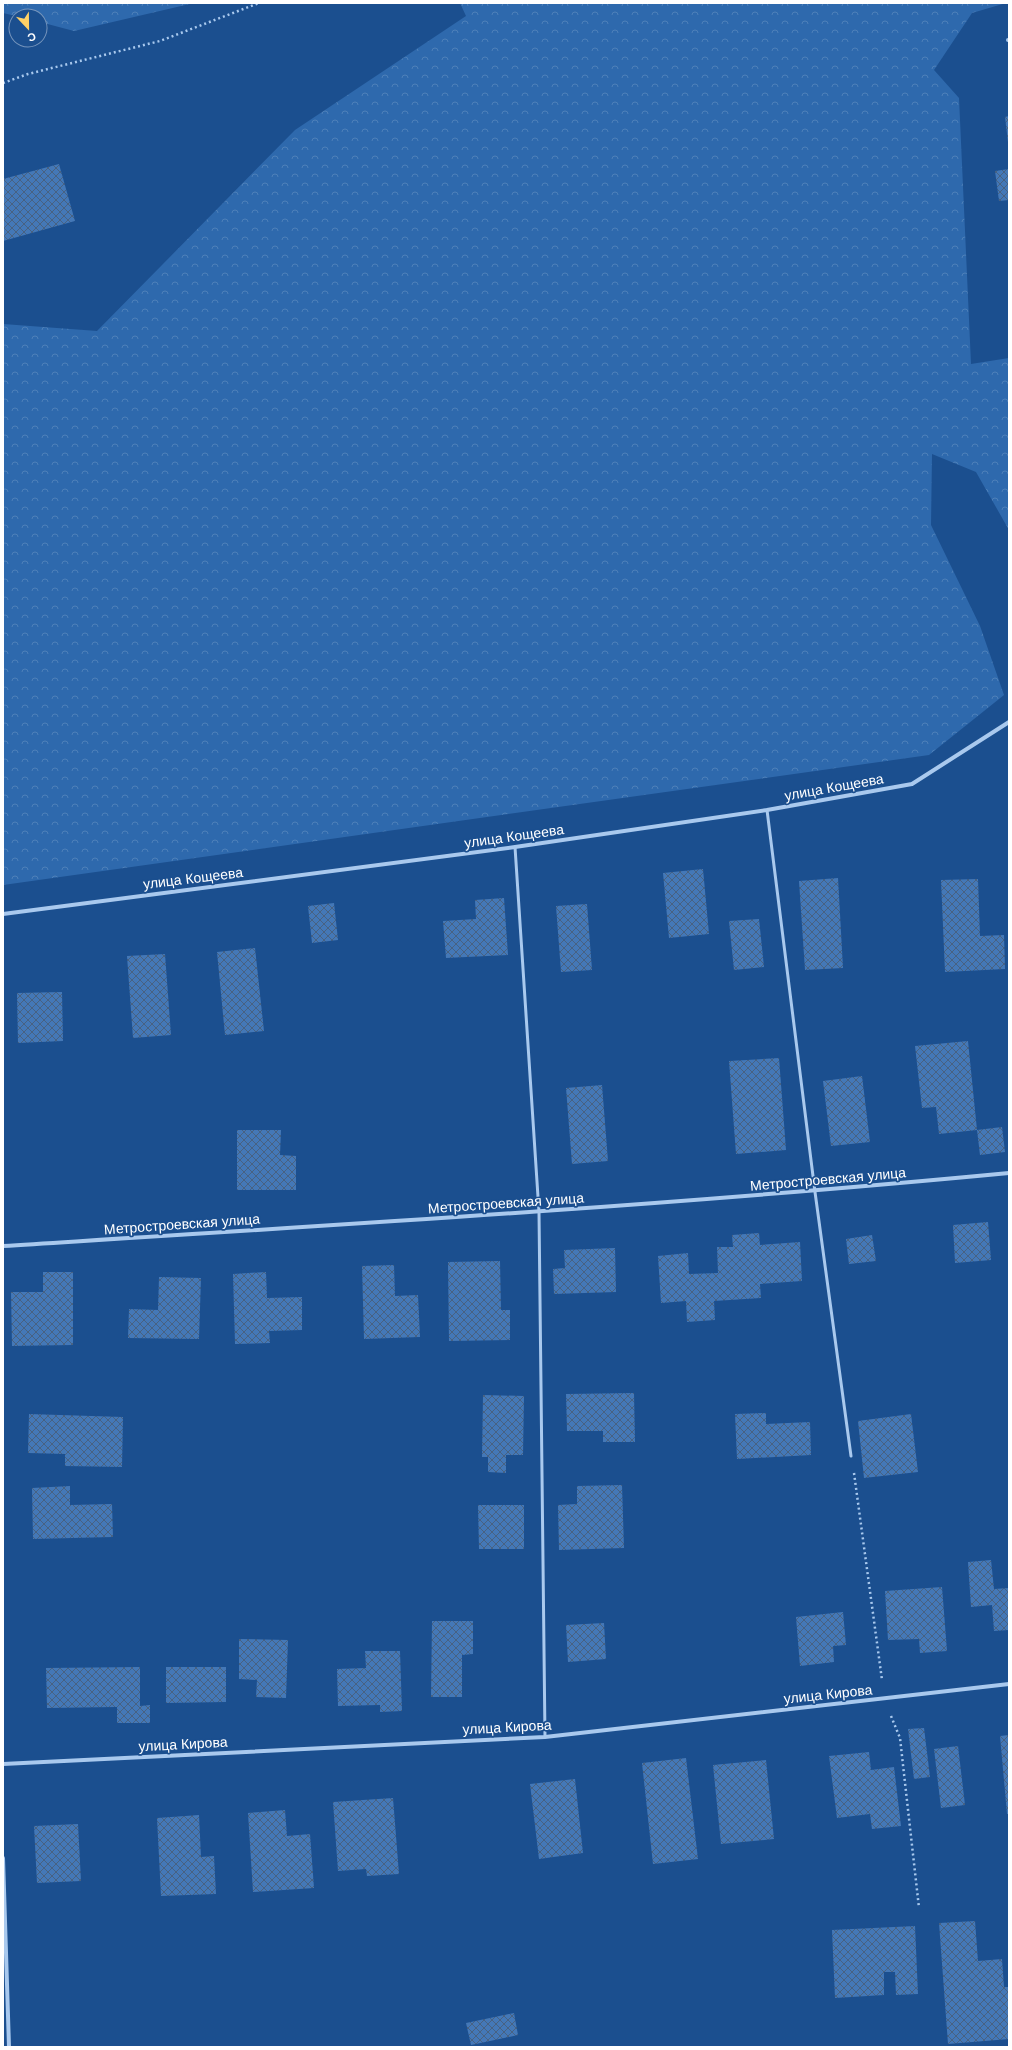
<svg xmlns="http://www.w3.org/2000/svg" width="1012" height="2050" font-family="Arial,sans-serif">
<style>
.forest{fill:url(#forest-crowns)}
.building{fill:url(#building-cross-hatch)}
.lines{fill:none;stroke-linecap:round;stroke-linejoin:round}
.path{stroke:#a9c9ee;stroke-width:2.5;stroke-dasharray:2 3;stroke-linecap:butt}
.lane{stroke:#a9c9ee;stroke-width:3}
.street{stroke:#a9c9ee;stroke-width:4}
.labels{text-anchor:middle;stroke-width:3.5;stroke-linejoin:round;paint-order:stroke}
.street-label{font-size:14px;fill:#fff;stroke:#1b4f8f}
</style>
<defs>
<pattern id="forest-crowns" width="20" height="18" patternUnits="userSpaceOnUse"><rect width="20" height="18" fill="#2e69ad"/><path d="M2 6a3 3 0 1 1 6 0M12 15a3 3 0 1 1 6 0" fill="none" stroke="#4d80b9"/></pattern>
<pattern id="building-cross-hatch" width="8" height="8" patternUnits="userSpaceOnUse"><rect width="8" height="8" fill="#4478b7"/><path d="M0 0l8 8M0 8l8-8" fill="none" stroke="#486282"/></pattern>
</defs>
<rect width="100%" height="100%" fill="#1b4f8f"/>
<g class="forest">
<path d="M3,3h191l-120,28 -34,-9v-6h-24l-13,-3z"/>
<path d="M460,3h546l-34,10 -38,57 25,28 12,266 38,-6v172l-33,-58 -44,-18 -1,71 49,101 24,69 -75,60 -926,130v-561l94,7 198,-201 171,-114z"/>
</g>
<g class="building">
<path d="M1009,116v26h-1l-3,-25z"/>
<path d="M59,164l16,57 -72,20v-62z"/>
<path d="M1009,169v31l-10,1 -4,-30z"/>
<path d="M703,869l6,65 -40,4 -6,-65z"/>
<path d="M838,878l5,90 -38,2 -6,-89z"/>
<path d="M978,879l2,57 24,-1 1,34 -60,3 -4,-92z"/>
<path d="M504,898l4,57 -62,3 -3,-37 33,-2 -1,-19z"/>
<path d="M334,903l4,37 -26,3 -4,-37z"/>
<path d="M587,904l5,66 -31,2 -5,-66z"/>
<path d="M759,919l5,48 -30,3 -5,-49z"/>
<path d="M255,948l9,83 -39,4 -8,-83z"/>
<path d="M165,954l6,81 -38,3 -6,-82z"/>
<path d="M62,992l1,49 -45,2 -1,-50z"/>
<path d="M968,1041l9,89 -38,4 -3,-27 -14,1 -7,-62z"/>
<path d="M779,1058l7,92 -50,4 -7,-93z"/>
<path d="M862,1076l8,66 -39,4 -8,-65z"/>
<path d="M602,1085l6,76 -36,3 -6,-76z"/>
<path d="M1002,1127l3,25 -25,3 -3,-25z"/>
<path d="M237,1130h44l-1,25 16,1v34h-59z"/>
<path d="M988,1222l3,38 -36,3 -2,-38z"/>
<path d="M759,1233l1,12 40,-3 2,39 -42,3 1,14 -47,3 1,19 -28,2 -1,-21 -25,2 -3,-47 30,-3 1,21 29,-1 -1,-26h16l-1,-12z"/>
<path d="M872,1235l4,26 -27,3 -3,-25z"/>
<path d="M615,1248l1,44 -62,2 -1,-25 12,-1 -1,-18z"/>
<path d="M500,1261l1,49h9v30l-61,1 -1,-79z"/>
<path d="M394,1265l1,31 23,-1 2,42 -56,2 -2,-73z"/>
<path d="M43,1272h30v73l-61,1 -1,-54h32z"/>
<path d="M266,1272l1,26 35,-1v33l-33,1 1,12 -35,1 -2,-70z"/>
<path d="M159,1277l42,1 -2,61 -71,-1 1,-29 29,1z"/>
<path d="M634,1393l1,49h-32v-11h-36l-1,-37z"/>
<path d="M483,1395l41,1 -1,59h-17v18l-18,-1v-15h-6z"/>
<path d="M766,1413v11l44,-2 1,33 -74,4 -2,-45z"/>
<path d="M29,1414l94,3 -1,50 -57,-1v-12l-37,-1z"/>
<path d="M911,1414l7,58 -54,6 -6,-57z"/>
<path d="M622,1485l2,63 -65,2 -1,-45 19,-1v-18z"/>
<path d="M70,1486v19l42,-1 1,33 -80,2 -1,-51z"/>
<path d="M478,1505h46v44h-45z"/>
<path d="M991,1560l3,29 15,-1v42l-15,1 -2,-26 -21,2 -3,-45z"/>
<path d="M942,1587l5,64 -27,2 -1,-14 -31,1 -3,-49z"/>
<path d="M843,1612l3,33 -13,1 1,16 -34,4 -4,-49z"/>
<path d="M432,1621h41v33l-11,1v42h-31z"/>
<path d="M604,1623l2,36 -38,3 -2,-37z"/>
<path d="M239,1639l49,1 -2,58 -30,-1 1,-17 -18,-1z"/>
<path d="M365,1651h35l2,60 -22,1v-7l-42,1 -1,-37 29,-1z"/>
<path d="M140,1667v39l10,-1v18h-33v-16l-70,1 -1,-40z"/>
<path d="M166,1667h60v35l-60,1z"/>
<path d="M924,1728l6,49 -16,2 -6,-50z"/>
<path d="M1009,1735v79h-2l-7,-78z"/>
<path d="M958,1746l7,59 -24,3 -7,-59z"/>
<path d="M869,1752l2,18 23,-3 7,59 -29,3 -2,-15 -33,4 -8,-62z"/>
<path d="M686,1758l12,101 -45,5 -11,-101z"/>
<path d="M766,1760l8,79 -53,5 -8,-79z"/>
<path d="M575,1779l8,74 -44,6 -9,-75z"/>
<path d="M393,1798l6,76 -32,2 -1,-7 -28,2 -5,-69z"/>
<path d="M285,1810l2,26 23,-2 4,54 -61,4 -5,-79z"/>
<path d="M199,1815l2,42 13,-1 2,38 -55,2 -4,-78z"/>
<path d="M78,1824l3,57 -44,2 -3,-57z"/>
<path d="M975,1921l3,40 24,-2 2,28h5v52l-61,5 -9,-121z"/>
<path d="M915,1926l3,68 -22,1 -1,-23h-11v23l-49,3 -3,-68z"/>
<path d="M514,2013l4,22 -47,10 -5,-22z"/>
</g>
<g class="lines">
<g class="path">
<path d="M3,83l25,-9 132,-33 99,-38"/>
<path d="M854,1473l28,207"/>
<path d="M891,1716l9,22 19,170"/>
</g>
<g class="lane">
<path d="M767,810l48,382 36,264"/>
<path d="M515,847l24,365 6,525"/>
</g>
<g class="street">
<path d="M1008,40h1"/>
<path d="M3,914l512,-67 252,-37 145,-26 97,-62"/>
<path d="M3,1246c336,-21 671,-41 1006,-73"/>
<path d="M3,1764l542,-27 464,-53"/>
<path d="M3,1858l6,189"/>
</g>
</g>
<g class="labels">
<g class="street-label">
<text transform="translate(834 787) rotate(-10)" y="5">улица Кощеева</text>
<text transform="translate(514 836) rotate(-8)" y="5">улица Кощеева</text>
<text transform="translate(193 878) rotate(-7)" y="5">улица Кощеева</text>
<text transform="translate(828 1179) rotate(-5)" y="5">Метростроевская улица</text>
<text transform="translate(506 1203) rotate(-4)" y="5">Метростроевская улица</text>
<text transform="translate(182 1224) rotate(-4)" y="5">Метростроевская улица</text>
<text transform="translate(828 1694) rotate(-6)" y="5">улица Кирова</text>
<text transform="translate(507 1727) rotate(-3)" y="5">улица Кирова</text>
<text transform="translate(183 1744) rotate(-3)" y="5">улица Кирова</text>
</g>
</g>
<rect width="1012" height="2050" fill="none" stroke="#ffffff" stroke-width="8"/>
<g transform="translate(28 28) rotate(158)"><circle r="19" fill="#1b4f8f" stroke="#7695bc"/>
<path d="M0-3L7 15L0 10L-7 15Z" fill="#ffd166"/>
<text y="-6" font-size="11" font-weight="bold" text-anchor="middle" fill="#ffffff">С</text>
</g>
</svg>
